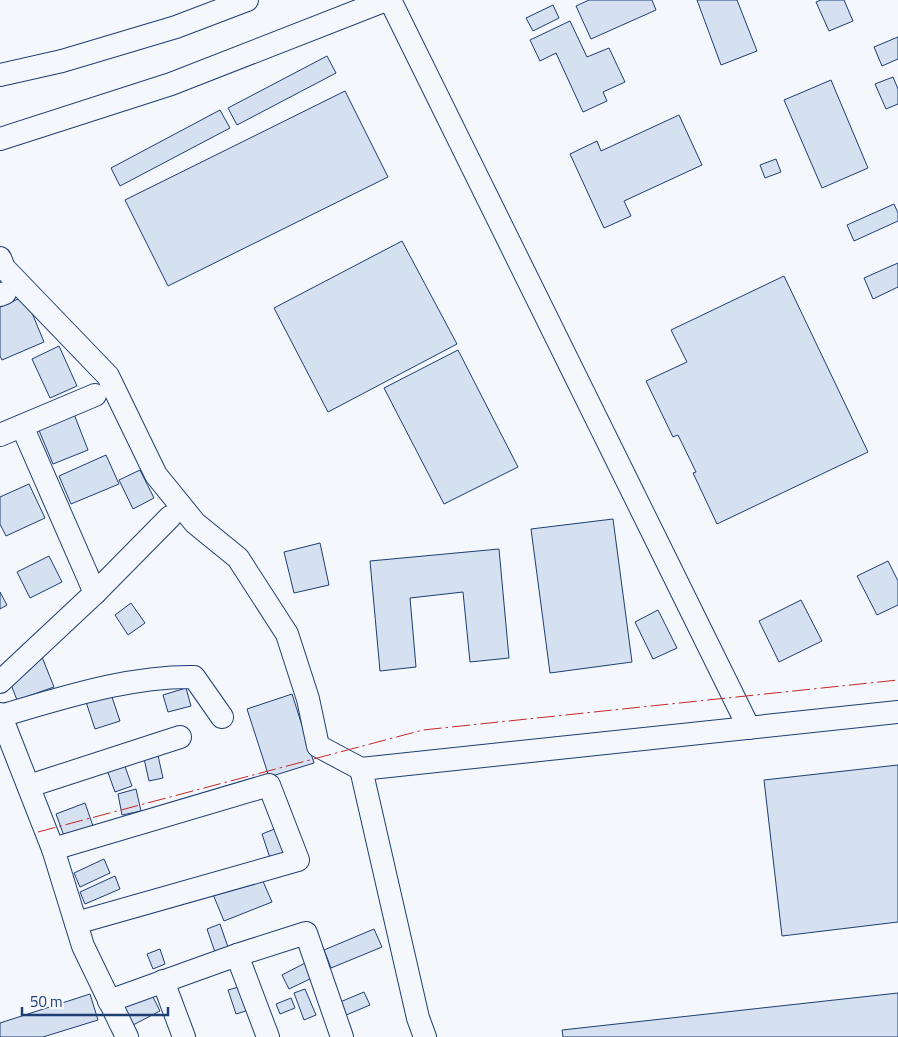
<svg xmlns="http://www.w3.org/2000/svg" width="898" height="1037" font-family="'Titillium Web',sans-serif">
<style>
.building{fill:#d5e0f0;stroke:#1d3f73}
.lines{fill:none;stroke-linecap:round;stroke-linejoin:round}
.minor-casing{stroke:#1d3f73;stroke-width:24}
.minor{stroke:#f4f7fb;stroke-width:22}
.power{stroke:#c62828;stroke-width:1;stroke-dasharray:18 4 2.5 4;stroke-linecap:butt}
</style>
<rect width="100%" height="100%" fill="#f4f7fb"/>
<g class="building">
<path d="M589,0h63l4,10 -65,29 -15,-33z"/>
<path d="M697,0h40l20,51 -36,14z"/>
<path d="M821,0h23l9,21 -24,10 -13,-29z"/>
<path d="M553,5l6,13 -26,13 -7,-13z"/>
<path d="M570,21l17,36 22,-9 16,34 -22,10 4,9 -24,11 -27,-59 -16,8 -10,-21z"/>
<path d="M898,37v22l-16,7 -8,-19z"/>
<path d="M327,56l9,17 -99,52 -9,-17z"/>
<path d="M893,77l5,12v15l-12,5 -11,-25z"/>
<path d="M831,80l37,88 -46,20 -38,-88z"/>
<path d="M345,91l43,86 -220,109 -43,-86z"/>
<path d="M220,110l10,18 -110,58 -9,-18z"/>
<path d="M679,115l23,50 -78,36 7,15 -27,12 -34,-74 27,-13 4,10z"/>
<path d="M776,159l5,13 -16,6 -5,-13z"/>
<path d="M894,204l4,9v8l-44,20 -7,-16z"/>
<path d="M402,241l55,103 -129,68 -54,-104z"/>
<path d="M898,263v24l-25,12 -9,-21z"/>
<path d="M784,276l84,176 -151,72 -24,-51 3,-1 -18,-37 -5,2 -27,-56 41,-19 -16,-32z"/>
<path d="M25,296l19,46 -42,18 -2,-4v-49z"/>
<path d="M59,346l18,40 -27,12 -18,-39z"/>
<path d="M458,350l60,117 -74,37 -60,-116z"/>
<path d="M74,414l14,36 -35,14 -15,-36z"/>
<path d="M106,455l13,29 -48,20 -12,-28z"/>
<path d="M140,470l14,28 -21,11 -14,-29z"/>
<path d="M29,484l16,34 -39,18 -6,-12v-27z"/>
<path d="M613,519l19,143 -82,11 -19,-144z"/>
<path d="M320,543l9,42 -35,8 -10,-41z"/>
<path d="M499,549l10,109 -39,4 -7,-70 -53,6 6,69 -36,4 -10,-110z"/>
<path d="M49,556l13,26 -32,16 -13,-26z"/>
<path d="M888,561l10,20v24l-21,10 -20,-39z"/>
<path d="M0,592l7,13 -7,4z"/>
<path d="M801,600l21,41 -43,21 -20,-41z"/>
<path d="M131,603l14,20 -17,12 -13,-20z"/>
<path d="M658,610l19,38 -24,11 -18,-37z"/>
<path d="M42,657l12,30 -37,13 -7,-18z"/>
<path d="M186,688l5,18 -23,6 -5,-17z"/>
<path d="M111,694l9,27 -25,8 -9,-27z"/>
<path d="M292,694l22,69 -45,14 -22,-68z"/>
<path d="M157,751l6,27 -14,3 -6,-27z"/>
<path d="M123,761l9,25 -17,6 -9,-25z"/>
<path d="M898,765v157l-116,14 -18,-156z"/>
<path d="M136,789l5,22 -19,4 -4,-21z"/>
<path d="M85,803l8,23 -29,10 -8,-22z"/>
<path d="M282,826l9,25 -21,7 -8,-24z"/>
<path d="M104,859l6,14 -30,14 -6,-14z"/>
<path d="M259,872l13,30 -48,19 -12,-29z"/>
<path d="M115,876l5,13 -35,15 -5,-12z"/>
<path d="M220,924l9,26 -13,5 -9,-26z"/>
<path d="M374,929l8,18 -51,21 -7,-18z"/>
<path d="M160,949l5,15 -12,5 -6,-15z"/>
<path d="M305,963l7,15 -23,11 -7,-14z"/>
<path d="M242,986l7,24 -13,4 -8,-24z"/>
<path d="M305,989l11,26 -12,5 -10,-27z"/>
<path d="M150,991l10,20 -27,14 -10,-21z"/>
<path d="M364,992l6,13 -31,13 -6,-13z"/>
<path d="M898,993v44h-335l-1,-7z"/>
<path d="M90,994l8,26 -55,17h-43v-14z"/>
<path d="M291,998l4,10 -15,6 -4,-10z"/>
</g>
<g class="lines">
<defs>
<g id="minor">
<path d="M390,0l359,728"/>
<path d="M0,75l62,-14 114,-34 71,-27"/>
<path d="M0,139l171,-55 215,-84"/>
<path d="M0,258l4,10 104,108 48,99 39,48 43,35 49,76 21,65 10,47 43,23"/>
<path d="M0,295l5,-2"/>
<path d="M22,426l73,167"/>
<path d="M0,435l95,-40"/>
<path d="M0,682l95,-89 75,-76"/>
<path d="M0,714l53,135 30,97 44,91"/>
<path d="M0,716c63,-18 128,-40 194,-39l28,40"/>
<path d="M29,786l151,-49"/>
<path d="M53,849l216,-64 29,75 -222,63"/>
<path d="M237,955l31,82"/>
<path d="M163,981l21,56"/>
<path d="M109,1001l128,-46 69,-22 36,104"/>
<path d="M425,1037l-7,-19 -57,-249 537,-57"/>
</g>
</defs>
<use href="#minor" class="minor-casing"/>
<use href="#minor" class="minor"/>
<path class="power" d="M38,832l385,-102 475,-50"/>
</g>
<path d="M22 1007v8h146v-8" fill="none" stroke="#1d3f73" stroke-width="2.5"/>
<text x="30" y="1007" font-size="15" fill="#1d3f73" stroke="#f4f7fb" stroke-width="4" paint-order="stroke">50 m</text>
</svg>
